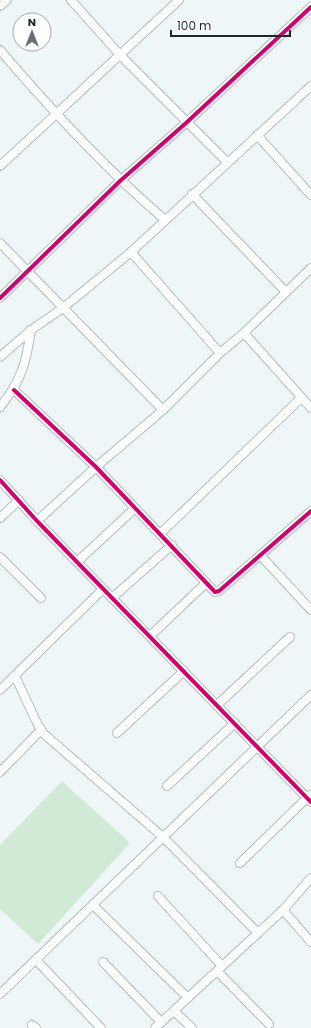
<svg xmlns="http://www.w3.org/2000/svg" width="311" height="1028" font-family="Poppins,sans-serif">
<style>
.green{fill:#cfead5}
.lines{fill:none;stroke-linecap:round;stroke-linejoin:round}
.minor-casing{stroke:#b2bdbf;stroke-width:10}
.minor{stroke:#fcfefe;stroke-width:8}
.cycleway-casing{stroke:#fff;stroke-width:6}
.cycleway{stroke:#d6006c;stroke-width:4}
</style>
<rect width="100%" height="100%" fill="#eef6f8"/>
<path class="green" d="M62,781l68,62 -92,101 -38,-35v-64z"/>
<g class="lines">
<defs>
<g id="minor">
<path d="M71,0l50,56 106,106"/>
<path d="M0,6l7,-6"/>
<path d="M0,50c52,61 105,118 165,170"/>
<path d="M257,135l54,60"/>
<path d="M0,166l179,-166"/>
<path d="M192,194l93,97"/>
<path d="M0,243l163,167"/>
<path d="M131,252l89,101"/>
<path d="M0,298l120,-117 66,-58 125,-116"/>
<path d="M244,333l67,75"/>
<path d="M0,357l31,-27 32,-22 68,-56 180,-166"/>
<path d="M14,390l82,77 119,125 4,-1 92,-80"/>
<path d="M0,407c22,-27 26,-44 31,-77"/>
<path d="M0,480l37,41 274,281"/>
<path d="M0,518l19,-18"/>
<path d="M37,521l59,-54 67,-57 57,-57 24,-20 67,-65"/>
<path d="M161,533l140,-135"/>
<path d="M261,556l50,54"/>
<path d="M0,557l41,41"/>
<path d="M77,562l58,-54"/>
<path d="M112,598l60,-53"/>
<path d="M150,636l56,-53"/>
<path d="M15,676l23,49 6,9 119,103 95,96"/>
<path d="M0,690l103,-101"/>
<path d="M217,705l73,-68"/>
<path d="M117,733l67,-62"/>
<path d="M0,772l40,-41"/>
<path d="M167,786l68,-63"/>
<path d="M240,863l70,-68"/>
<path d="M158,896l64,70"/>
<path d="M93,905l95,93"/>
<path d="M283,910l28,32"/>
<path d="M36,960l65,68"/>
<path d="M103,962l58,60"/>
<path d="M217,971l52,53"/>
<path d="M0,994l311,-299"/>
<path d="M174,1011l18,17"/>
<path d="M32,1025l4,3"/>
<path d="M155,1028l128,-118 28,-32"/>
</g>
</defs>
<use href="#minor" class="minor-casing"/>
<use href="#minor" class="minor"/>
<defs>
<g id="cycleway">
<path d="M0,298l120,-117 66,-58 125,-116"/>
<path d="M14,390l82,77 119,125 4,-1 92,-80"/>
<path d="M0,480l37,41 274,281"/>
</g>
</defs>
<use href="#cycleway" class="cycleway-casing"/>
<use href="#cycleway" class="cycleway"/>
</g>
<g transform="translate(32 32)"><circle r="19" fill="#ffffff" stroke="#a3a9ab"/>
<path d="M0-3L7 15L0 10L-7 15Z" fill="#647173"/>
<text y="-6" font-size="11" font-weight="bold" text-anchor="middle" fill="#19292c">N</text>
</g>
<path d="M171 30v6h119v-6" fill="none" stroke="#19292c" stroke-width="2"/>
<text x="177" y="30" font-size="12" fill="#19292c" stroke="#ffffff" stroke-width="3" paint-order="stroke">100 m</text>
</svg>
